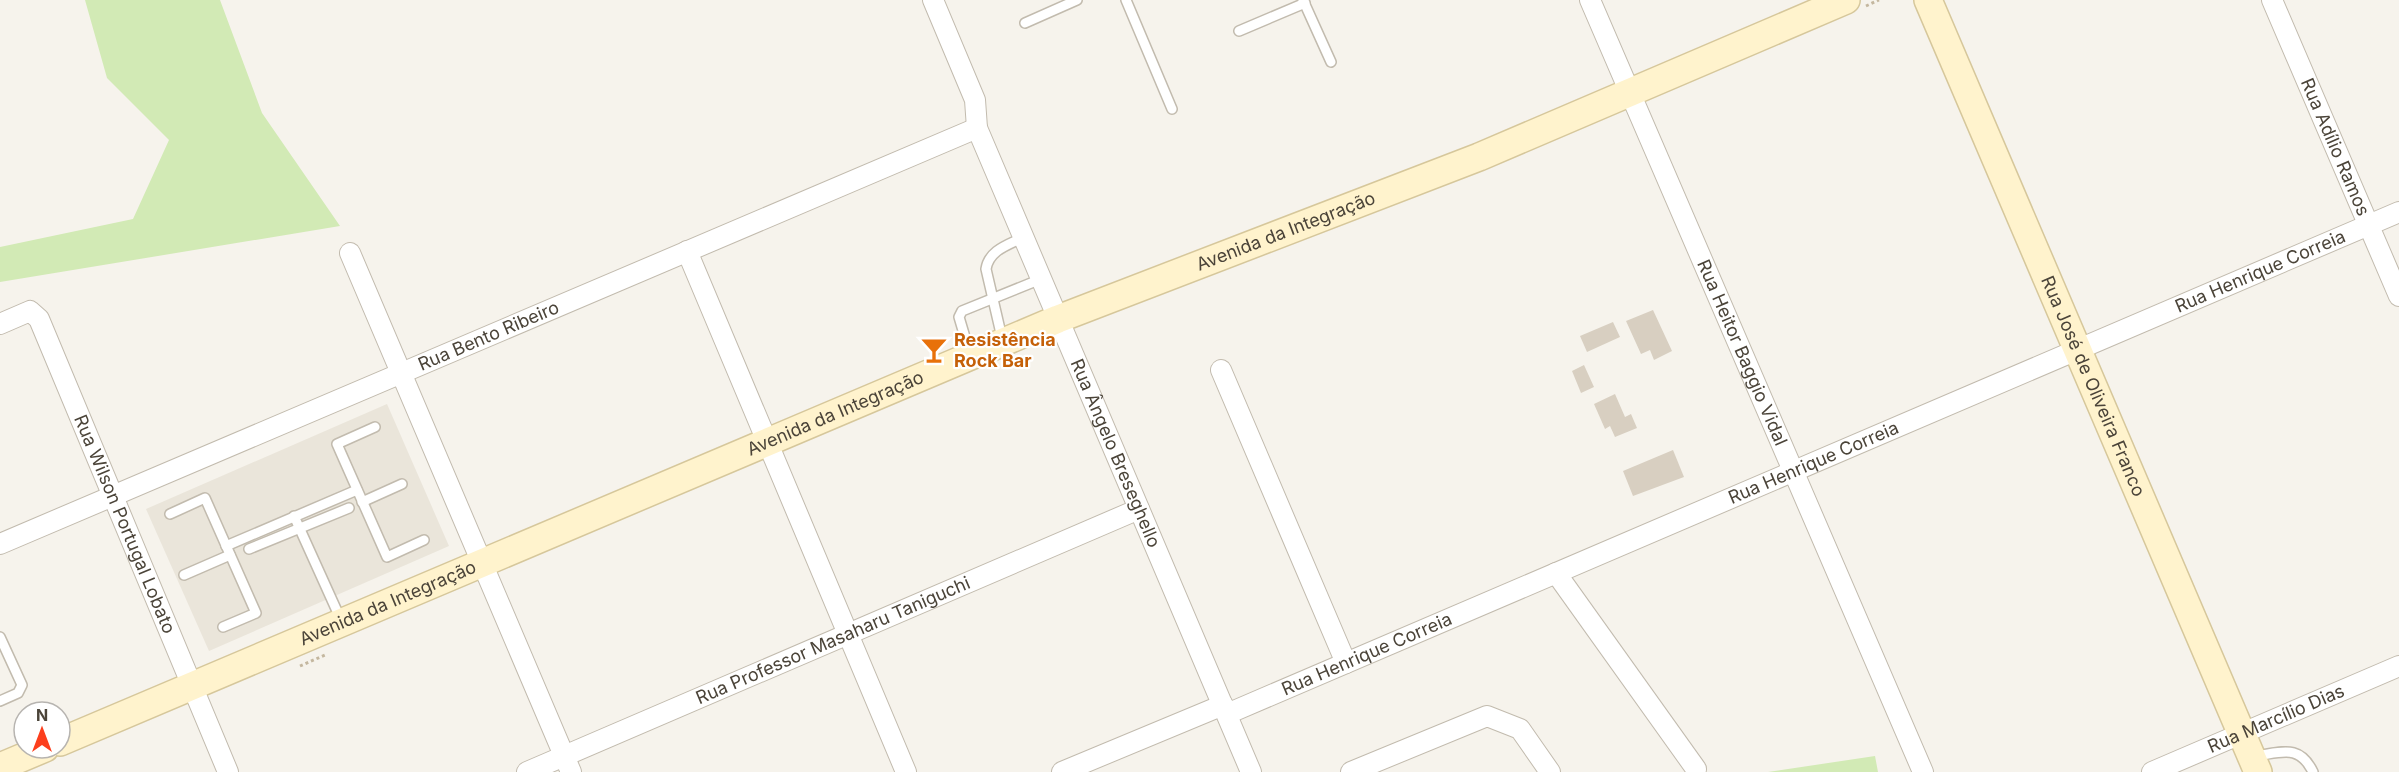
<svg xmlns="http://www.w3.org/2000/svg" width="2399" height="772" font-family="Inter,sans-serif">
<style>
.residential{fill:#eae5da}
.green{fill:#d2eab5}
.building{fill:#d8cfc1}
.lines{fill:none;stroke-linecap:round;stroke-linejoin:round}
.lane-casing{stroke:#c2bbae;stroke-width:12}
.street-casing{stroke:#c2bbae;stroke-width:22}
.secondary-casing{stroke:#d6c79b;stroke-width:30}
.path{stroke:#c4b79f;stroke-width:3;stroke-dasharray:3 3;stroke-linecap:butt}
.lane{stroke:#fff;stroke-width:9}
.street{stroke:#fff;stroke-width:20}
.secondary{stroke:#fff3cd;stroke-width:27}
.labels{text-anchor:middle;stroke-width:4.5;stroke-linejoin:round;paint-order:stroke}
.street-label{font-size:18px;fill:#4b4439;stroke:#fff}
.food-label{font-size:18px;font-weight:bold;fill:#c56008;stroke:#fff;text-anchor:start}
</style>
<rect width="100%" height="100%" fill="#f6f3ec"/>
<path class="residential" d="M387,404l62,142 -240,105 -63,-142z"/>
<g class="green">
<path d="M85,0h135l42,113 78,113 -340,56v-35l133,-28 36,-79 -62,-62z"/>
<path d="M1875,756l3,16h-110z"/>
</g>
<g class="building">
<path d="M1653,310l19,41 -18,9 -4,-10 -9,4 -15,-33z"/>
<path d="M1613,322l7,15 -33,15 -7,-16z"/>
<path d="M1584,365l10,22 -13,6 -9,-22z"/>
<path d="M1615,394l10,23 6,-3 6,14 -22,9 -5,-11 -5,3 -11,-25z"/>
<path d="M1673,450l11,27 -51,19 -10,-25z"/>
</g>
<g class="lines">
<defs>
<g id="lane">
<path d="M1126,0l46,109"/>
<path d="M1303,0l28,62"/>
<path d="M1025,23l52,-23"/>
<path d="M1239,31l66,-28"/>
<path d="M1002,338l-16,-69c3,-19 22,-24 38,-32"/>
<path d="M970,354l-11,-37 3,-6 79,-32"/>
<path d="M375,427l-38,17 50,113 37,-17"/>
<path d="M362,502l40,-18"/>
<path d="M170,514l35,-16 51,115 -33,14"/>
<path d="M294,516l47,104"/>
<path d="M226,546l131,-56"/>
<path d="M249,549l100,-41"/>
<path d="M184,575l46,-20"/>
<path d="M0,637l22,48 -4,8 -18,8"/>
<path d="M2254,756c27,-3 45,-13 59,16"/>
</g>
<g id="street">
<path id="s1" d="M933,0l42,100 2,28 274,644"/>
<path id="s2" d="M1590,0l333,772"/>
<path id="s3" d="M2272,0l127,296"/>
<path d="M687,251l219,521"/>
<path d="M350,253l221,519"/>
<path id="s4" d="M0,324l30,-13 9,8 189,453"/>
<path d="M1221,370l125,293"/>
<path id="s5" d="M0,544l977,-416"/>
<path d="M1556,573l140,196"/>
<path id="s6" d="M1227,714l1172,-502"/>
<path id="s7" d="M527,772l612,-263"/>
<path d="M1062,772l161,-67"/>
<path d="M1351,772l136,-56 33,13 30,43"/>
<path id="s8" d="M2152,772l247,-106"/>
</g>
<g id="secondary">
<path id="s9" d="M1928,0l330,772"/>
<path id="s10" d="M60,742l998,-423 421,-162 367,-157"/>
<path d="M0,767l45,-19"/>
</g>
</defs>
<use href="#lane" class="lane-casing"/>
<use href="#street" class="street-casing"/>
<use href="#secondary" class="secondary-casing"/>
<g class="path">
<path d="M1866,6l13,-6"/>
<path d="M300,666l25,-11"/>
</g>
<use href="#lane" class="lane"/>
<use href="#street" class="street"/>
<use href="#secondary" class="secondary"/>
</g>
<defs>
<symbol id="bar-bare" viewBox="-9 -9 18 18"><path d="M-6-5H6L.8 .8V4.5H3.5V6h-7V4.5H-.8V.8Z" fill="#e8710a" stroke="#fff" stroke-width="2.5" paint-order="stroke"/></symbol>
</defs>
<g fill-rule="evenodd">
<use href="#bar-bare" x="915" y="331" width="38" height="38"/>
</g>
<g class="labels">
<g class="street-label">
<text dy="6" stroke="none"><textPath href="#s3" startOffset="160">Rua Adílio Ramos</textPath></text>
<text dy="6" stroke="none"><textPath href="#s10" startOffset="1328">Avenida da Integração</textPath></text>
<text dy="6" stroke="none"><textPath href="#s6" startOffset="1124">Rua Henrique Correia</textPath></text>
<text dy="6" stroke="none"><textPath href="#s5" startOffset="531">Rua Bento Ribeiro</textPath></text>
<text dy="6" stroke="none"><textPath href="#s2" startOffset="384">Rua Heitor Baggio Vidal</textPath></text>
<text dy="6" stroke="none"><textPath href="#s9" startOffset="420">Rua José de Oliveira Franco</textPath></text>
<text dy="6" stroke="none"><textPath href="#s10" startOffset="842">Avenida da Integração</textPath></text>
<text dy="6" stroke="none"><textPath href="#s1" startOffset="490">Rua Ângelo Breseghello</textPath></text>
<text dy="6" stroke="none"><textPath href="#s6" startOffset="638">Rua Henrique Correia</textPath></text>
<text dy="6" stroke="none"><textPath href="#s4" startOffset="267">Rua Wilson Portugal Lobato</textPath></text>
<text dy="6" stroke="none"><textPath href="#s10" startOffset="356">Avenida da Integração</textPath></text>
<text dy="6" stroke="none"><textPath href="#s7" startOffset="333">Rua Professor Masaharu Taniguchi</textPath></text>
<text dy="6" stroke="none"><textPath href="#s6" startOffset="152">Rua Henrique Correia</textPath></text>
<text dy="6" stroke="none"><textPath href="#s8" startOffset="135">Rua Marcílio Dias</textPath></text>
</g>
<g class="food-label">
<text x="954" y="346">Resistência<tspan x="954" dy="21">Rock Bar</tspan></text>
</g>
</g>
<g transform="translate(42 730)"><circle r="28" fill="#ffffff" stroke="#b7b4b0" stroke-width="1.5"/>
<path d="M0-4.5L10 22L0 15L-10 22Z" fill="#fc3f1d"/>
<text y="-9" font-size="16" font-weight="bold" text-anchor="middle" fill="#4b4439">N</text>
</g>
</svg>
